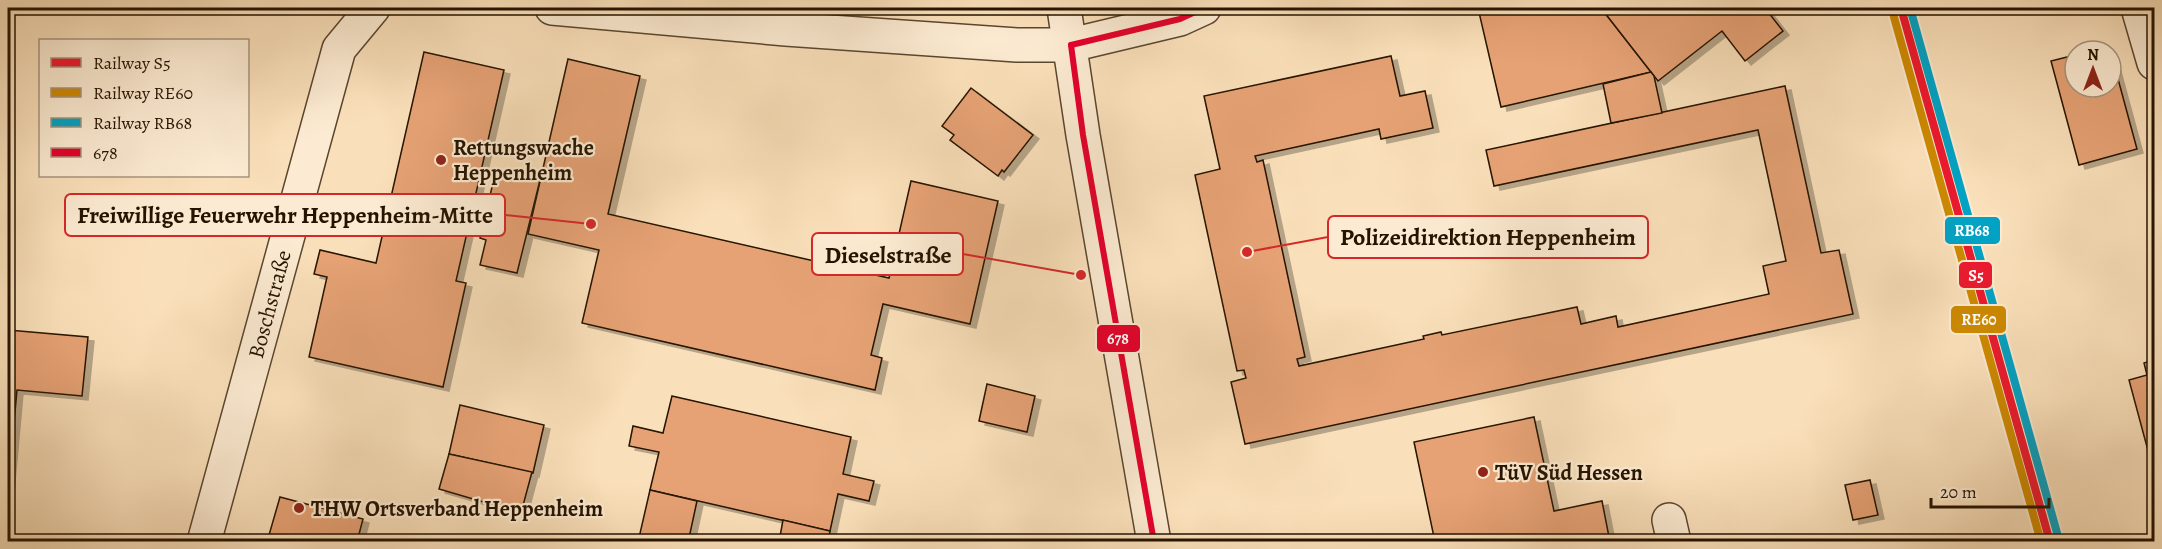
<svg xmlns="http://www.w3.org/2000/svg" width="2162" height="549" font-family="Alegreya,serif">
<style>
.building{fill:#e6a275;stroke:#251300;stroke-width:1.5;filter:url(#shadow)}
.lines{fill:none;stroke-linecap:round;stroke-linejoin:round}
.minor-casing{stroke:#5a462e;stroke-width:36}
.minor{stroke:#fcebd2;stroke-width:33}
.bus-1-casing{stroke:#fcebd2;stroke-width:10}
.bus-1{stroke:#e4002b;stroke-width:6}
.rail-1-casing{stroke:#fcebd2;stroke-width:12}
.rail-2-casing{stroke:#fcebd2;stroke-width:12}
.rail-3-casing{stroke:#fcebd2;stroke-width:12}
.rail-1{stroke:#ec192e;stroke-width:8}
.rail-2{stroke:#cd8900;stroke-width:8}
.rail-3{stroke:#02a2c4;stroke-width:8}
.poi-dot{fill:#8f2418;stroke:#fcebd2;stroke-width:2}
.labels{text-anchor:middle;stroke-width:4.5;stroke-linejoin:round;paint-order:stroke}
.poi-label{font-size:22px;font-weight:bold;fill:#251300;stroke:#fcebd2;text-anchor:start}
.street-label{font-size:22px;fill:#251300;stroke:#fcebd2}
.leader{fill:none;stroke:#d62828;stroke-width:2}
.callout-dot{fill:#d62828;stroke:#fcebd2;stroke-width:2}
.callout{fill:#fcebd2;stroke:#d62828;stroke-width:2}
.callout-label{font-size:24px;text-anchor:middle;font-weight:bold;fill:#251300}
.line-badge{stroke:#fcebd2;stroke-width:2}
.badge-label{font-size:16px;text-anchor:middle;font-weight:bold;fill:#fff}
</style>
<defs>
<filter id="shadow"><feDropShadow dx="6" dy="4" stdDeviation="0" flood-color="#0004"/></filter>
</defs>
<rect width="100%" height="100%" fill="#fae0ba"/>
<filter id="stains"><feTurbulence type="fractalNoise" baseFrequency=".00333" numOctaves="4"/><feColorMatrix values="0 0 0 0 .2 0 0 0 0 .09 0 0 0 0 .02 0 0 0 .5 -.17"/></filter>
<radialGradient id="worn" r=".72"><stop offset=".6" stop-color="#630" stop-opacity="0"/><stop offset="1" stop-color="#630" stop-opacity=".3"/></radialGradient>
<g class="building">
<path d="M1478,8h123l50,64 -150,35z"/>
<path d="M1601,8h164l18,23 -38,30 -23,-30 -64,50z"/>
<path d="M424,52l80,18 -48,211 10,2 -23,104 -134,-30 18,-80 -13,-3 6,-24 56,13z"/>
<path d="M2111,53l26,96 -58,16 -28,-104 24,-6v32h36z"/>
<path d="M1391,56l9,40 25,-5 8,37 -52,11 -2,-10 -124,27 2,6 6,-2 42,197 -8,2 2,7 125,-27 -1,-3 18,-4 1,3 135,-28 4,17 35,-8 2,11 151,-33 -6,-28 23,-5 -28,-131 -264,56 -8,-36 299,-64 36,167 18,-3 14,64 -608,130 -14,-62 15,-4 -2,-8 -7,1 -42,-196 25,-6 -16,-73z"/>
<path d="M568,59l72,17 -32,138 281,64 22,-97 87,20 -28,123 -87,-20 -12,51 11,3 -7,32 -293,-67 17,-73 -71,-16z"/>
<path d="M1651,72l3,4 8,37 -51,10 -8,-39z"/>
<path d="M971,88l62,47 -29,37 -2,-2 -4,6 -48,-36 4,-5 -12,-9z"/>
<path d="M496,170l44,10 -23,93 -37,-8 6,-25 -6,-2z"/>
<path d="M8,330l80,7 -6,59 -65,-6 -9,98z"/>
<path d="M2154,360v113l-25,-93 18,-5 -3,-12z"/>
<path d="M987,384l48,12 -8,36 -48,-11z"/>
<path d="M672,396l179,41 -8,37 31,7 -5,20 -31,-7 -8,37 -180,-41 9,-38 -30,-6 4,-20 30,7z"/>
<path d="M460,405l84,20 -11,48 -84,-19z"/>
<path d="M1534,417l20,94 48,-10 8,41h-175l-21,-100z"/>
<path d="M449,454l83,18 -11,41 -82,-24z"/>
<path d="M1870,480l8,35 -25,5 -8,-35z"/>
<path d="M650,490l47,11 -8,37 17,4h-68z"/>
<path d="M280,497l83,22 -5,19 14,4h-105z"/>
<path d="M783,520l47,11 -2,11h-49z"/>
</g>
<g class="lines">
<defs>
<g id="minor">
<path d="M552,8l234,21 231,16h54l109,-26 24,-11"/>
<path d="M1064,8l19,127 71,407"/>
<path d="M2138,8l16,55"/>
<path d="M1669,520l5,22"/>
<path d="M204,542l135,-493 34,-41"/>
</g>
</defs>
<use href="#minor" class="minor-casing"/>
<use href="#minor" class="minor"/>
<defs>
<g id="bus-1">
<path d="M1071,45l12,90 71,407"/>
<path d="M1071,45l109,-26 24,-11"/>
</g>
</defs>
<use href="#bus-1" class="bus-1-casing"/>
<use href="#bus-1" class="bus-1"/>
<defs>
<path id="rail-1" d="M1901,8l149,534"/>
<path id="rail-2" d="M1892,10l149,532"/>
<path id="rail-3" d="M1910,8l149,532"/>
</defs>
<use href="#rail-1" class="rail-1-casing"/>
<use href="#rail-2" class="rail-2-casing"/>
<use href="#rail-3" class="rail-3-casing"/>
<use href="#rail-1" class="rail-1"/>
<use href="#rail-2" class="rail-2"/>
<use href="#rail-3" class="rail-3"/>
</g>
<g class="poi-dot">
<circle cx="441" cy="160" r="6"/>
<circle cx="1483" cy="472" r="6"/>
<circle cx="299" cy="508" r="6"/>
</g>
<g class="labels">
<g class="poi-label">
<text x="453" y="155">Rettungswache<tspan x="453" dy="25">Heppenheim</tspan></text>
<text x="1495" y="480">TüV Süd Hessen</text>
<text x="311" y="516">THW Ortsverband Heppenheim</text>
</g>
<g class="street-label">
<text transform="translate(269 304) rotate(-75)" y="8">Boschstraße</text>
</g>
</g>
<path class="leader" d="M591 224L505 215M1247 252L1328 237M1081 275L963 254"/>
<g class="callout-dot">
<circle cx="591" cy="224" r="6"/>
<circle cx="1247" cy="252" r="6"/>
<circle cx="1081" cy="275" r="6"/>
</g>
<g class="callout">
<rect x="65" y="194" width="440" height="42" rx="6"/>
<rect x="1328" y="216" width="320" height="42" rx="6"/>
<rect x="812" y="233" width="151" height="42" rx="6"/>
</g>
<g class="callout-label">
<text x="285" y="223">Freiwillige Feuerwehr Heppenheim-Mitte</text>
<text x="1488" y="245">Polizeidirektion Heppenheim</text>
<text x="888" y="263">Dieselstraße</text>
</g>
<g class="line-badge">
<rect x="1944" y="216" width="57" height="29" rx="6" fill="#02a2c4"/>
<rect x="1958" y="261" width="35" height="28" rx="6" fill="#ec192e"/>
<rect x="1950" y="305" width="57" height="29" rx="6" fill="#cd8900"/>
<rect x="1096" y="324" width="45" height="29" rx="6" fill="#e4002b"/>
</g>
<g class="badge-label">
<text x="1972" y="236">RB68</text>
<text x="1976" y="281">S5</text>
<text x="1979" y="325">RE60</text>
<text x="1118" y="344">678</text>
</g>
<rect width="2162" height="549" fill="none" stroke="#fae0ba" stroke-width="30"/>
<rect x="9" y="9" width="2144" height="531" fill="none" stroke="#251300" stroke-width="3"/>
<rect x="15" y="15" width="2132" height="519" fill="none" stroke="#251300" stroke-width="1.5"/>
<rect x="39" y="39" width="210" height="138" fill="#fcebd2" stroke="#a6957e" stroke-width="1.5"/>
<rect x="51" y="58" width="30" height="9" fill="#ec192e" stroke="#a6957e" stroke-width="1.5"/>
<text x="93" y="69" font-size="18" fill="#251300">Railway S5</text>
<rect x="51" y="88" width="30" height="9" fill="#cd8900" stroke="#a6957e" stroke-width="1.5"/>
<text x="93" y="99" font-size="18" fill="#251300">Railway RE60</text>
<rect x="51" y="118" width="30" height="9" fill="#02a2c4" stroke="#a6957e" stroke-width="1.5"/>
<text x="93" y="129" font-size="18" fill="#251300">Railway RB68</text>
<rect x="51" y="148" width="30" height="9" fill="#e4002b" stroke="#a6957e" stroke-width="1.5"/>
<text x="93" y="159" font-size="18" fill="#251300">678</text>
<g transform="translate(2093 69)"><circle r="28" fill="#fcebd2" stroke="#a6957e" stroke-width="1.5"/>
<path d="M0-4.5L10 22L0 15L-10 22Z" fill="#8f2418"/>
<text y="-9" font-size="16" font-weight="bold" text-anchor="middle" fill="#251300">N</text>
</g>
<path d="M1931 498v9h118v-9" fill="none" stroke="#251300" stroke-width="3"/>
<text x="1940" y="498" font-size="18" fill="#251300" stroke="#fcebd2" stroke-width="4.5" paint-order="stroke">20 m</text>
<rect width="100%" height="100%" filter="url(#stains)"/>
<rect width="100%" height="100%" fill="url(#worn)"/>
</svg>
